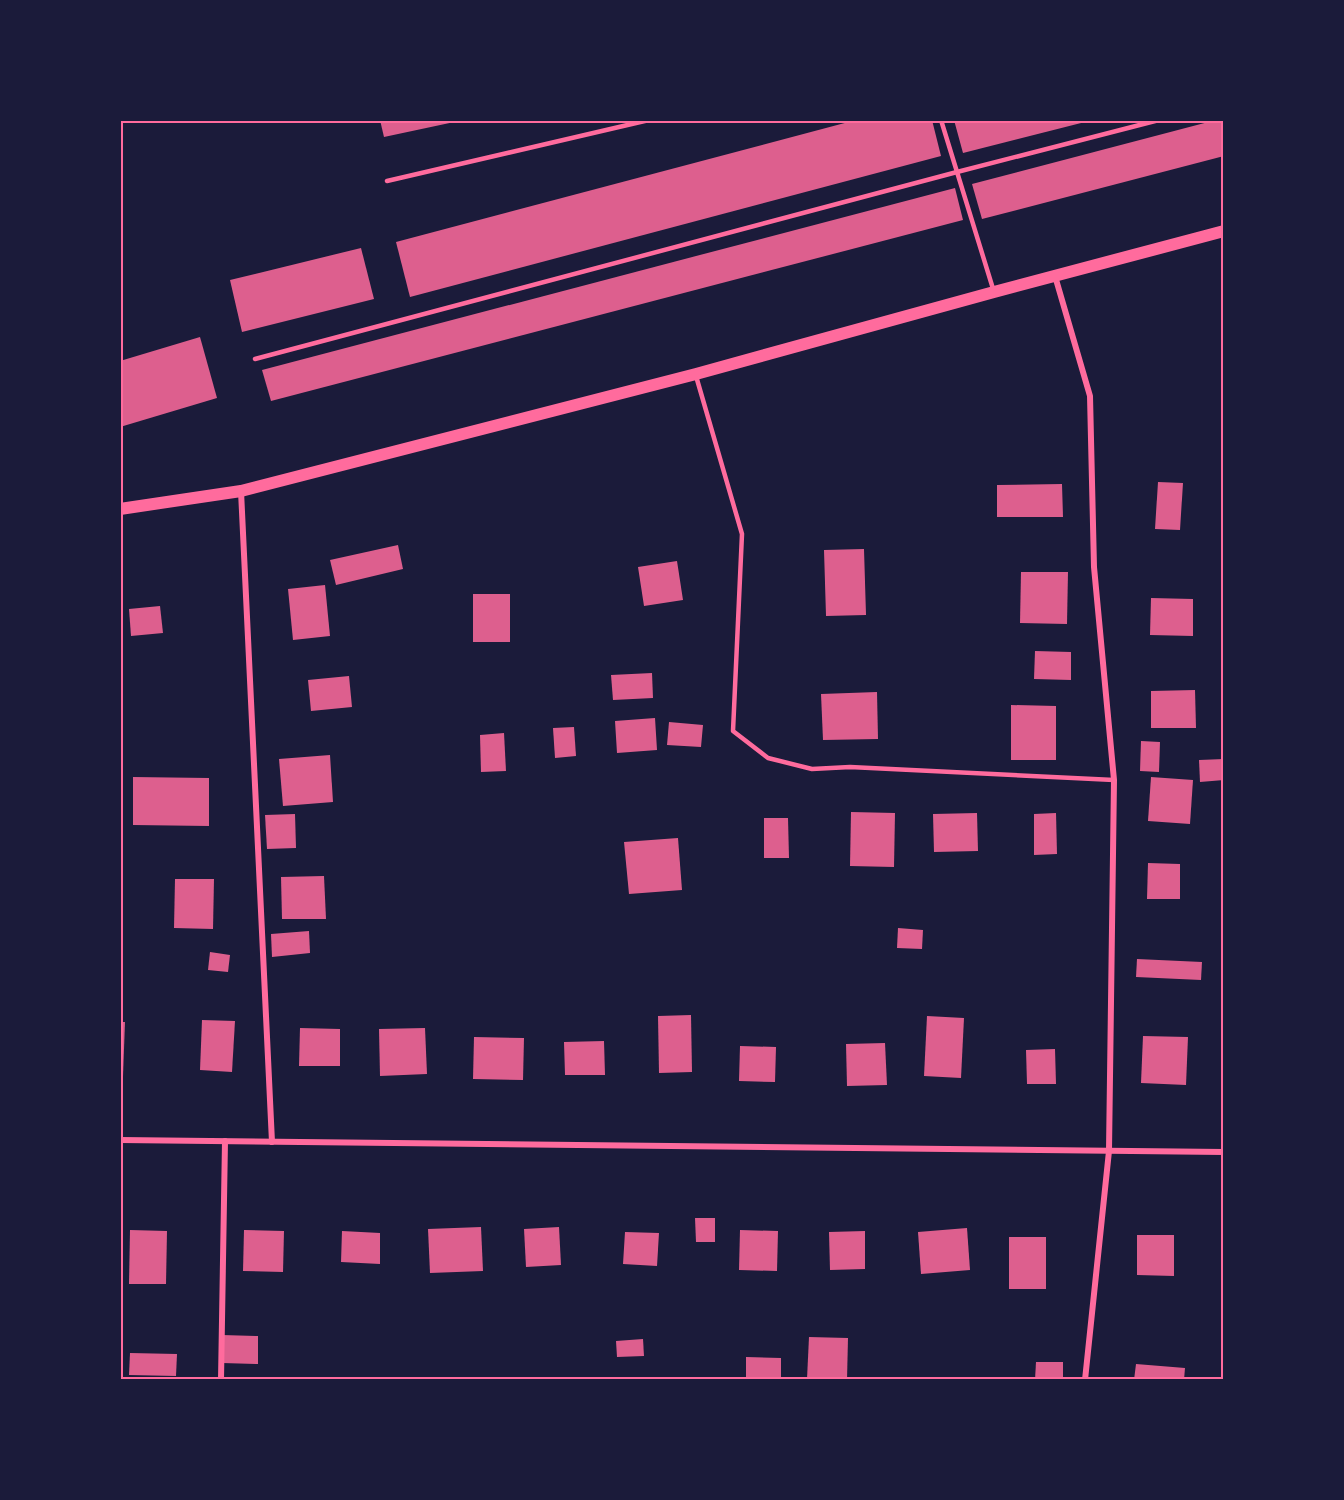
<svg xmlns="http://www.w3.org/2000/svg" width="1344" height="1500" font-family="Inter,sans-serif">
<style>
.building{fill:#dd5f8e}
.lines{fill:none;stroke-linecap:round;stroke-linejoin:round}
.service{stroke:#ff6b9d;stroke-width:4.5}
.minor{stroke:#ff6b9d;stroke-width:6}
.secondary{stroke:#ff6b9d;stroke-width:12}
.neatline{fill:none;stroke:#ff6b9d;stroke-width:2}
</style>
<rect width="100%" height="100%" fill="#1b1b3a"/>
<g class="building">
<path d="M380,120h79v1l-75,16z"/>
<path d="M856,120h76l9,36 -531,141 -14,-55z"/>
<path d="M954,120h135v1l-126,32z"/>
<path d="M1216,120h8v36l-242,63 -10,-35z"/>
<path d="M955,188l8,32 -692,181 -9,-31z"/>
<path d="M361,248l13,51 -132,33 -12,-52z"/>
<path d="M200,337l17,61 -97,29v-66z"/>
<path d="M1158,482l25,1 -3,47 -25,-1z"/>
<path d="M1062,484l1,33h-66v-32z"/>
<path d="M398,545l5,24 -67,16 -6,-25z"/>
<path d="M864,549l2,66 -40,1 -2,-66z"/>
<path d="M677,561l6,39 -39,6 -6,-39z"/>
<path d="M1021,572h47l-1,52 -47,-1z"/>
<path d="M325,585l5,51 -37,4 -5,-51z"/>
<rect x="473" y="594" width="37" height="48"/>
<path d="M1151,598l42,1v37l-43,-1z"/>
<path d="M160,606l3,27 -32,3 -2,-27z"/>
<path d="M1035,651l36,1v28l-37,-1z"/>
<path d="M652,673l1,25 -40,2 -2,-25z"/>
<path d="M349,676l3,31 -41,4 -3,-31z"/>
<path d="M1195,690l1,38h-45v-37z"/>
<path d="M877,692l1,47 -55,1 -2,-46z"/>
<path d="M1011,705l45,1v54h-45z"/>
<path d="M655,718l2,32 -40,3 -2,-32z"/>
<path d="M669,722l34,3 -2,22 -34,-2z"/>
<path d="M574,727l2,29 -21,2 -2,-30z"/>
<path d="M504,733l2,38 -25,1 -1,-37z"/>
<path d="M1141,741l19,1 -1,30 -19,-1z"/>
<path d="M330,755l3,47 -50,4 -4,-47z"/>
<path d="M1224,759v21l-24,2 -1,-22z"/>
<path d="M133,777l76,1v48l-76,-1z"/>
<path d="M1151,777l42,3 -3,44 -42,-3z"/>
<path d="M851,812l44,1 -1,54 -44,-1z"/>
<path d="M977,813l1,38 -44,1 -1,-38z"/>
<path d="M1056,813l1,41 -23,1v-41z"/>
<path d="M295,814l1,34 -29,1 -2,-34z"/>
<path d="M764,818h24l1,40h-25z"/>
<path d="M678,838l4,52 -53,4 -5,-52z"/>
<path d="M1148,863l32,1v35h-33z"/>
<path d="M324,876l2,43h-44l-1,-42z"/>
<path d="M175,879h39l-1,50 -39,-1z"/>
<path d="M898,928l25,2 -1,19 -25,-1z"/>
<path d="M309,931l1,22 -38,4 -1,-23z"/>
<path d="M210,952l20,3 -2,17 -20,-2z"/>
<path d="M1137,959l65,3 -1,18 -65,-3z"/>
<path d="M691,1015l1,57 -33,1 -1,-57z"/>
<path d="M927,1016l37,2 -3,60 -37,-2z"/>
<path d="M202,1020l33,1 -3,51 -32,-2z"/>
<path d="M120,1022h5l-2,54h-3z"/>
<path d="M300,1028l40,1v37h-41z"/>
<path d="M425,1028l2,46 -47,2 -1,-47z"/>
<path d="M1143,1036l45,1 -2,48 -45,-2z"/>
<path d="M474,1037l50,1 -1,42 -50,-1z"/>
<path d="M604,1041l1,34h-40l-1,-33z"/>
<path d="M885,1043l2,42 -40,1 -1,-42z"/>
<path d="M740,1046l36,1 -1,35 -36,-1z"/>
<path d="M1055,1049l1,35h-29l-1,-34z"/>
<path d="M695,1218h20v24h-19z"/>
<path d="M481,1227l2,44 -53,2 -2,-44z"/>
<path d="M559,1227l2,38 -35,2 -2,-38z"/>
<path d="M967,1228l3,42 -49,4 -3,-42z"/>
<path d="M130,1230l37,1 -1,53h-37z"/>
<path d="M244,1230l40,1 -1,41 -40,-1z"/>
<path d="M740,1230l38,1 -1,40 -38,-1z"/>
<path d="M342,1231l38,2v31l-39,-2z"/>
<path d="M865,1231v38l-35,1 -1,-38z"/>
<path d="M625,1232l34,1 -2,33 -34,-2z"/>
<path d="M1137,1235h37v41l-37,-1z"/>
<rect x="1009" y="1237" width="37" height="52"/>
<path d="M222,1335l36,1v28l-36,-1z"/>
<path d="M809,1337l39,1 -1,42 -40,-1z"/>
<path d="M643,1339l1,17 -27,1 -1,-16z"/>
<path d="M130,1353l47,1 -1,22 -47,-1z"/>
<path d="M746,1357l35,1v22h-35z"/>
<path d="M1036,1362h27v18h-28z"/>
<path d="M1136,1364l49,4 -1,12h-50z"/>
</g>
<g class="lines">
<g class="service">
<path d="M941,120l53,172"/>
<path d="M387,181l262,-61"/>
<path d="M255,359l702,-187 202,-52"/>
<path d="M696,376l46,158 -9,197 35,27 44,11 38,-2 264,13"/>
</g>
<g class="minor">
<path d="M1055,276l35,120 4,171 20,213 -5,371 -24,229"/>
<path d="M241,491l31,651"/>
<path d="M120,1140l1104,12"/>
<path d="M221,1380l4,-239"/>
</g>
<path class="secondary" d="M120,509l121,-18 455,-117 298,-82 230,-61"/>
</g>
<rect width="1344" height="1500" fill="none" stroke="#1b1b3a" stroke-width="243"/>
<rect x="122" y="122" width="1100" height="1256" class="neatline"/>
</svg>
